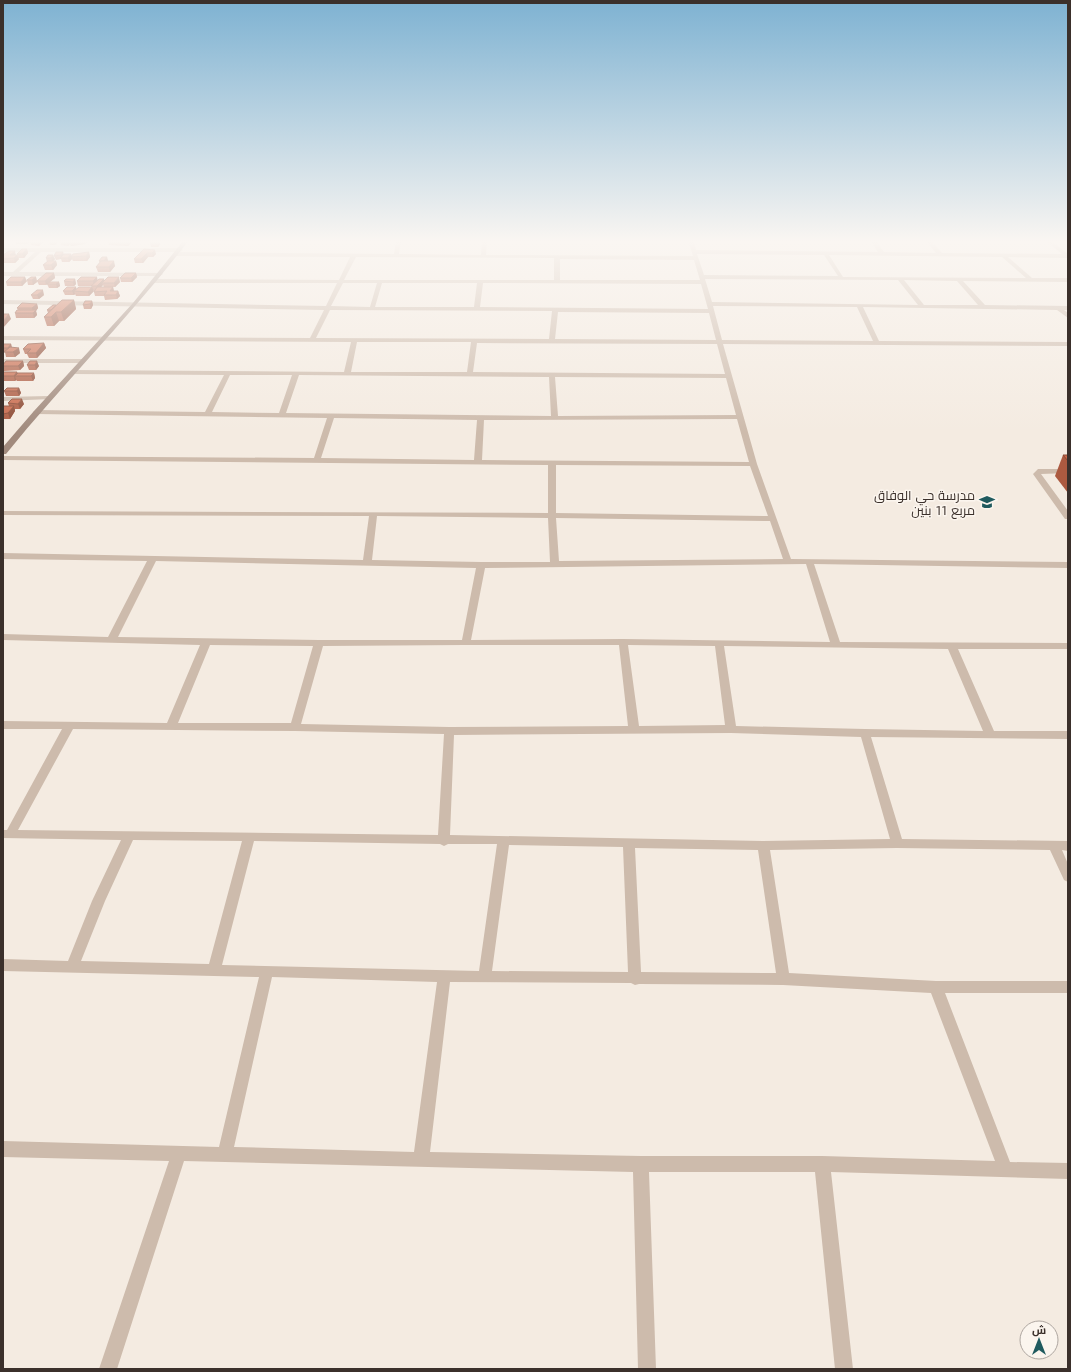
<svg xmlns="http://www.w3.org/2000/svg" width="1071" height="1372" font-family="Jost,Cairo,sans-serif">
<style>
.lines{fill:none;stroke-linecap:round;stroke-linejoin:round}
.street{fill:#cdbbac;fill-rule:evenodd}
.secondary{fill:#a18a7d;fill-rule:evenodd}
.wall{fill:#ac5a40}
.shaded-wall{fill:#8c4a34}
.building{fill:#c8694b;stroke:#8c4a34}
.labels{text-anchor:middle;stroke-width:3;stroke-linejoin:round;paint-order:stroke}
.far-poi-label{font-size:13px;fill:#3b302b;stroke:#fbf5ee;text-anchor:end}
</style>
<rect width="100%" height="100%" fill="#f4ebe1"/>
<g class="lines">
<g class="street">
<path d="M396,240h5l-2,14 82,1 1,-15h5l-1,15 207,1 -5,-16h5l3,10 182,2 -8,-12h5l9,12 52,1 -11,-13h5l12,13 120,1 -17,-14h5l18,14v4l-60,-1 24,21h36v4l-105,-1 22,24 83,1v4h-4l4,3v5l-11,-8 -194,-3 16,34 189,1v4l-345,-2 34,120 34,95 277,3v6l-254,-4 26,78 228,1v6h-110l36,82h74v8l-197,-2 31,102 166,2v10l-6,-1 6,14v18l-4,-2 -14,-30 -153,-2 -127,2 19,123 147,8h132v12h-123l65,169 58,1v16l-237,-7 22,197h-18l-20,-197h-166l7,197h-18l-5,-197 -449,-11 -67,208h-18l70,-208 -166,-4v-16l216,6 40,-170 -256,-6v-12l65,2 24,-60 29,-61 -118,-2v-8h4l55,-101h-59v-8l164,2 33,-78 -197,-5v-6l105,3 39,-76 -144,-2v-6l360,7 6,-44 -366,-1v-4l545,2v-48l-545,-5v-4l311,2 13,-40 -291,-4 -3,-2 3,-2 169,2 19,-37 -151,-1 -3,-2 3,-2 271,2 7,-30 -348,-2v-4l307,2 14,-28 -321,-6v-4l323,6 11,-23h-183l-3,-2 3,-2 185,1 11,-23 -174,-1 -3,-2 3,-2 218,2zM697,254l127,1 14,21 -134,-1zM829,255l173,2 24,21 -183,-1zM356,257l198,1v22h-210zM560,259l134,1 6,20h-140zM705,279l193,1 20,25 -206,-3zM904,280l53,1 21,24h-54zM343,283h34l-7,24 -39,-1zM382,283h95l-3,24h-99zM483,283l218,1 7,25 -228,-2zM713,306l144,1 16,34 -151,-1zM330,310l222,1 -3,28 -233,-1zM558,312l151,1 7,27 -161,-1zM357,342h114l-4,30h-116zM477,343l240,1 8,30 -252,-2zM230,375h62l-13,38 -67,-1zM299,375l250,2 2,39 -265,-3zM555,377l171,1 10,37 -178,1zM334,418l143,2 -3,40 -153,-2zM737,419l12,43 -267,-2 2,-40zM556,465l194,1 18,50 -212,-3zM377,516l171,2 2,44h-69l-109,-2zM556,518l214,3 13,38 -224,2zM156,561l320,7 -14,72h-143l-201,-3zM806,564l24,78 -207,-3 -152,1 14,-72zM210,645l103,1 -22,77h-113zM464,645h155l9,81 -179,1 -148,-3 22,-78zM628,645l87,1 10,79 -86,1zM724,646l224,3 35,82 -118,-2 -129,-3zM73,729l222,2 149,3 -6,101 -420,-5zM731,733l130,4 29,102 -127,2 -313,-6 4,-100zM133,840l109,1 -33,123 -128,-3 24,-60zM254,841l186,3 4,2 4,-2h49l-18,127 -257,-6zM509,845l114,2 5,125 -136,-1zM635,848l123,2 18,123 -135,-1zM272,977l165,5 -23,170 -180,-5zM450,982l181,1 4,2 4,-1 144,1 148,8 64,168 -173,-5h-181l-211,-4z"/>
<path d="M3,248h177l3,2 -3,2h-139l-22,20 143,1 1,1 -3,2h-157v-4h10l22,-20h-32z"/>
<path d="M3,359h80l3,2 -3,2h-80z"/>
<path d="M49,396l3,2 -1,1 -48,2v-4z"/>
<path d="M1038,469h30v4l-27,1 27,37v8h-3l-32,-45z"/>
</g>
<path class="secondary" d="M184,240h5c-57,75 -124,141 -183,214h-3v-7l31,-36 99,-108z"/>
</g>
<g class="wall">
<path d="M15,240h16l-4,4h-11z"/>
<path d="M50,240h9v1l-4,4h-5l-1,-4z"/>
<path d="M61,240h9v1l15,3 -14,2 -1,-2 -2,2 -7,-1 -1,-4z"/>
<path d="M109,240h23v2l-4,4 -19,-1 -1,-4z"/>
<path d="M159,240l1,4 -2,3h-7l-1,-4z"/>
<path d="M30,241l13,1 -4,4 -8,-1z"/>
<path d="M27,249l1,4 -4,5h-6l1,1 -4,4h-12v-10l1,2h13v-1z"/>
<path d="M144,249l12,5 -3,3h-5l-5,6h-8l-1,-4z"/>
<path d="M63,252l1,3 7,-1 1,2 17,-4 1,5 -3,4h-14l-1,-2 -3,3h-7l-1,-3 -5,1 -2,-4z"/>
<path d="M48,255l7,4 -2,2h3l1,4 -4,5h-8l-2,-5 4,-3 -1,-4z"/>
<path d="M107,257l1,4 7,5 -5,6h-12l-2,-5 4,-4 -1,-2z"/>
<path d="M54,273l1,5 -5,4h9l1,4 -3,2h-8l-2,-4 -1,1h-7l-2,-4z"/>
<path d="M136,273l1,4 -5,5h-11l-1,-4z"/>
<path d="M36,277l1,5 -4,3h-5l-1,-5z"/>
<path d="M75,279l1,5 -2,2h-9l-1,-5z"/>
<path d="M97,280l23,2 -5,5h-11l-1,-2 -2,2h12l1,4h4l2,5 -3,3 -12,1 -1,-4h-9l-1,-4v-2h-1l1,1 -5,5h-13l-1,-2 -1,1h-9l-2,-4 13,-1 16,-3v-1h-14l-1,-5z"/>
<path d="M27,281l-5,5h-15l-1,-4z"/>
<path d="M31,295h13l-5,4h-6z"/>
<path d="M74,300l2,9 -12,12h-5l-5,5h-7l-3,-9 4,-4 -1,-3 9,-5z"/>
<path d="M92,301l1,4 -2,4h-7l-1,-4z"/>
<path d="M37,304l1,4 -2,3 1,4 -3,3h-18l-1,-5 3,-3 -1,-2z"/>
<path d="M44,343l2,5 -9,10h-8l-2,-4h-2l-2,-5z"/>
<path d="M3,344h8l1,4 8,5 -5,4h-9l-1,-5 -2,1z"/>
<path d="M23,361l1,5 -4,4 -16,1 -1,-6z"/>
<path d="M30,361l9,5 -3,4h-7l-2,-5z"/>
<path d="M3,372h14l1,1h16l1,5 -2,3h-16l-1,-1 -1,1h-12z"/>
<path d="M19,388l2,5 -2,3h-13l-2,-5z"/>
<path d="M12,399l12,5 -4,5h-5v2l-5,8h-7v-13h6l-1,-3z"/>
<path d="M1063,455h5v38l-13,-17z"/>
</g>
<g class="shaded-wall">
<path d="M25,240h6l-4,4z"/>
<path d="M39,240h4v2l-4,4 -2,-5z"/>
<path d="M55,240h4v1l-4,4 -1,-4z"/>
<path d="M69,240h1v1l9,-1h10l-4,4 -14,2 -1,-2 -2,2 -1,-5z"/>
<path d="M128,240h4v2l-4,4 -2,-5z"/>
<path d="M159,240l1,4 -2,3 -1,-4z"/>
<path d="M27,249l1,4 -4,5 -2,-4z"/>
<path d="M155,250l1,4 -3,3 -1,-4z"/>
<path d="M15,251l1,5 -6,-1z"/>
<path d="M63,252l1,4 -2,2 -1,-3z"/>
<path d="M89,252l1,5 -3,4 -1,-5z"/>
<path d="M147,253l1,4 -5,6 -2,-4z"/>
<path d="M71,254l1,5 -3,3 -1,-4z"/>
<path d="M17,255l2,4 -4,4 -1,-5z"/>
<path d="M53,255l2,4 -2,3 -2,-4z"/>
<path d="M107,257l1,5 -3,3 -1,-4z"/>
<path d="M56,261l1,4 -4,5 -2,-5z"/>
<path d="M114,261l1,5 -5,6 -1,-5z"/>
<path d="M54,273l1,5 -9,7 -1,-4z"/>
<path d="M136,273l1,4 -5,5 -1,-4z"/>
<path d="M25,277l2,4 -5,5 -1,-4z"/>
<path d="M36,277l1,5 -4,3 -1,-5z"/>
<path d="M97,277l1,5 -4,4 -1,-5z"/>
<path d="M119,277l1,5 -5,5 -1,-4z"/>
<path d="M75,279l1,5 -2,2 -1,-4z"/>
<path d="M104,279l1,4h-3l1,2 -5,5 -1,-4z"/>
<path d="M59,282l1,4 -3,2 -1,-4z"/>
<path d="M76,287l1,4h-3l1,3 -1,1 -2,-4z"/>
<path d="M92,287l2,4 -5,5 -1,-4z"/>
<path d="M113,287l1,5 -3,4 -1,-5z"/>
<path d="M43,290l1,5 -5,4 -2,-4z"/>
<path d="M118,291l2,5 -3,3 -1,-4z"/>
<path d="M74,300l2,9 -12,12 -3,-9z"/>
<path d="M92,301l1,4 -2,4 -1,-5z"/>
<path d="M37,304l1,4 -2,3 1,4 -3,3 -2,-10z"/>
<path d="M56,312l3,9 -5,5 -3,-9z"/>
<path d="M9,314l2,5 -8,9v-7z"/>
<path d="M44,343l2,5 -9,10 -1,-5z"/>
<path d="M11,344l1,5 -3,3 -1,-4z"/>
<path d="M19,348l1,5 -5,4 -2,-5z"/>
<path d="M23,361l1,5 -4,4 -2,-4z"/>
<path d="M37,361l2,5 -3,4 -1,-5z"/>
<path d="M17,372l2,4h-4l1,4 -1,1 -1,-5z"/>
<path d="M34,373l1,5 -2,3 -2,-5z"/>
<path d="M19,388l2,5 -2,3 -2,-5z"/>
<path d="M22,399l2,5 -4,5 -2,-5z"/>
<path d="M14,406l1,5 -5,8 -2,-6z"/>
</g>
<g class="building">
<path d="M32,240h7l-2,1h-7z"/>
<path d="M61,240h8l-2,1h-7z"/>
<path d="M71,240h8l-10,1z"/>
<path d="M109,240h19l-2,1h-18z"/>
<path d="M152,240h7l-2,3h-7z"/>
<path d="M22,249h5l-5,5h-5z"/>
<path d="M144,249l11,1 -3,3h-5l-6,6h-7z"/>
<path d="M9,251h6l-5,4h7l-3,3 -11,1v-4z"/>
<path d="M56,252h7l-2,3 -7,1z"/>
<path d="M89,252l-3,4 -15,1 2,-3z"/>
<path d="M64,254h7l-3,4h-8z"/>
<path d="M48,255h5l-2,3h-5z"/>
<path d="M102,257h5l-3,4h-5z"/>
<path d="M48,261h8l-5,4h-8z"/>
<path d="M101,261h13l-5,6h-13z"/>
<path d="M46,273h8l-9,8h-8z"/>
<path d="M125,273h11l-5,5h-11z"/>
<path d="M11,277h14l-4,5h-15z"/>
<path d="M31,277h5l-4,3h-5z"/>
<path d="M81,277h16l-4,4h-16z"/>
<path d="M108,277h11l-5,6h-12z"/>
<path d="M66,279h9l-2,3 -9,-1z"/>
<path d="M99,279h5l-7,7h-6z"/>
<path d="M50,282h9l-3,2h-9z"/>
<path d="M67,287h9l-4,4h-9z"/>
<path d="M79,287h13l-4,5 -14,-1z"/>
<path d="M97,287h16l-3,4h8l-2,4h-12l3,-4 -13,1z"/>
<path d="M37,290h6l-6,5h-6z"/>
<path d="M62,300h12l-13,12h-5l-5,5h-7z"/>
<path d="M85,301h7l-2,3 -7,1z"/>
<path d="M22,303l15,1 -5,4h-15z"/>
<path d="M53,305h3l-5,5h-4z"/>
<path d="M17,310h19l-3,3h-18z"/>
<path d="M3,314h6l-6,7z"/>
<path d="M44,343l-8,10h-9l4,-4h-8l5,-5z"/>
<path d="M3,344h8l-3,4h-5z"/>
<path d="M10,347l9,1 -6,4h-9z"/>
<path d="M6,361h17l-5,5h-15v-1z"/>
<path d="M30,361h7l-2,4h-8z"/>
<path d="M3,372h14l-3,4h-11z"/>
<path d="M18,373h16l-3,3h-16z"/>
<path d="M7,388h12l-2,3h-13z"/>
<path d="M12,399h10l-4,5 -10,-1z"/>
<path d="M3,406h11l-6,7 -5,1z"/>
<path d="M1063,455h5v6z"/>
</g>
<linearGradient id="sky" x2="0" y2="1"><stop stop-color="#7eb2d2"/><stop offset="0.56" stop-color="#faf6f2"/><stop offset="1" stop-color="#faf6f2" stop-opacity="0"/></linearGradient>
<rect width="1071" height="432" fill="url(#sky)"/>
<defs>
<symbol id="school-bare" viewBox="-9 -9 18 18"><path d="M0-5L7-2L0 1L-7-2ZM-4 1L0 2.5L4 1V4Q0 6-4 4Z" fill="#1f5a5e" stroke="#fbf5ee" stroke-width="2.5" paint-order="stroke"/></symbol>
</defs>
<g fill-rule="evenodd">
<use href="#school-bare" x="976" y="491" width="22" height="22"/>
</g>
<g class="labels">
<g class="far-poi-label">
<text x="975" y="500">مدرسة حي الوفاق<tspan x="975" dy="15">مربع 11 بنين</tspan></text>
</g>
</g>
<rect width="1071" height="1372" fill="none" stroke="#3b302b" stroke-width="8"/>
<g transform="translate(1039 1340)"><circle r="19" fill="#fbf5ee" stroke="#aea6a0"/>
<path d="M0-3L7 15L0 10L-7 15Z" fill="#1f5a5e"/>
<text y="-6" font-size="11" font-weight="bold" text-anchor="middle" fill="#3b302b">ش</text>
</g>
</svg>
